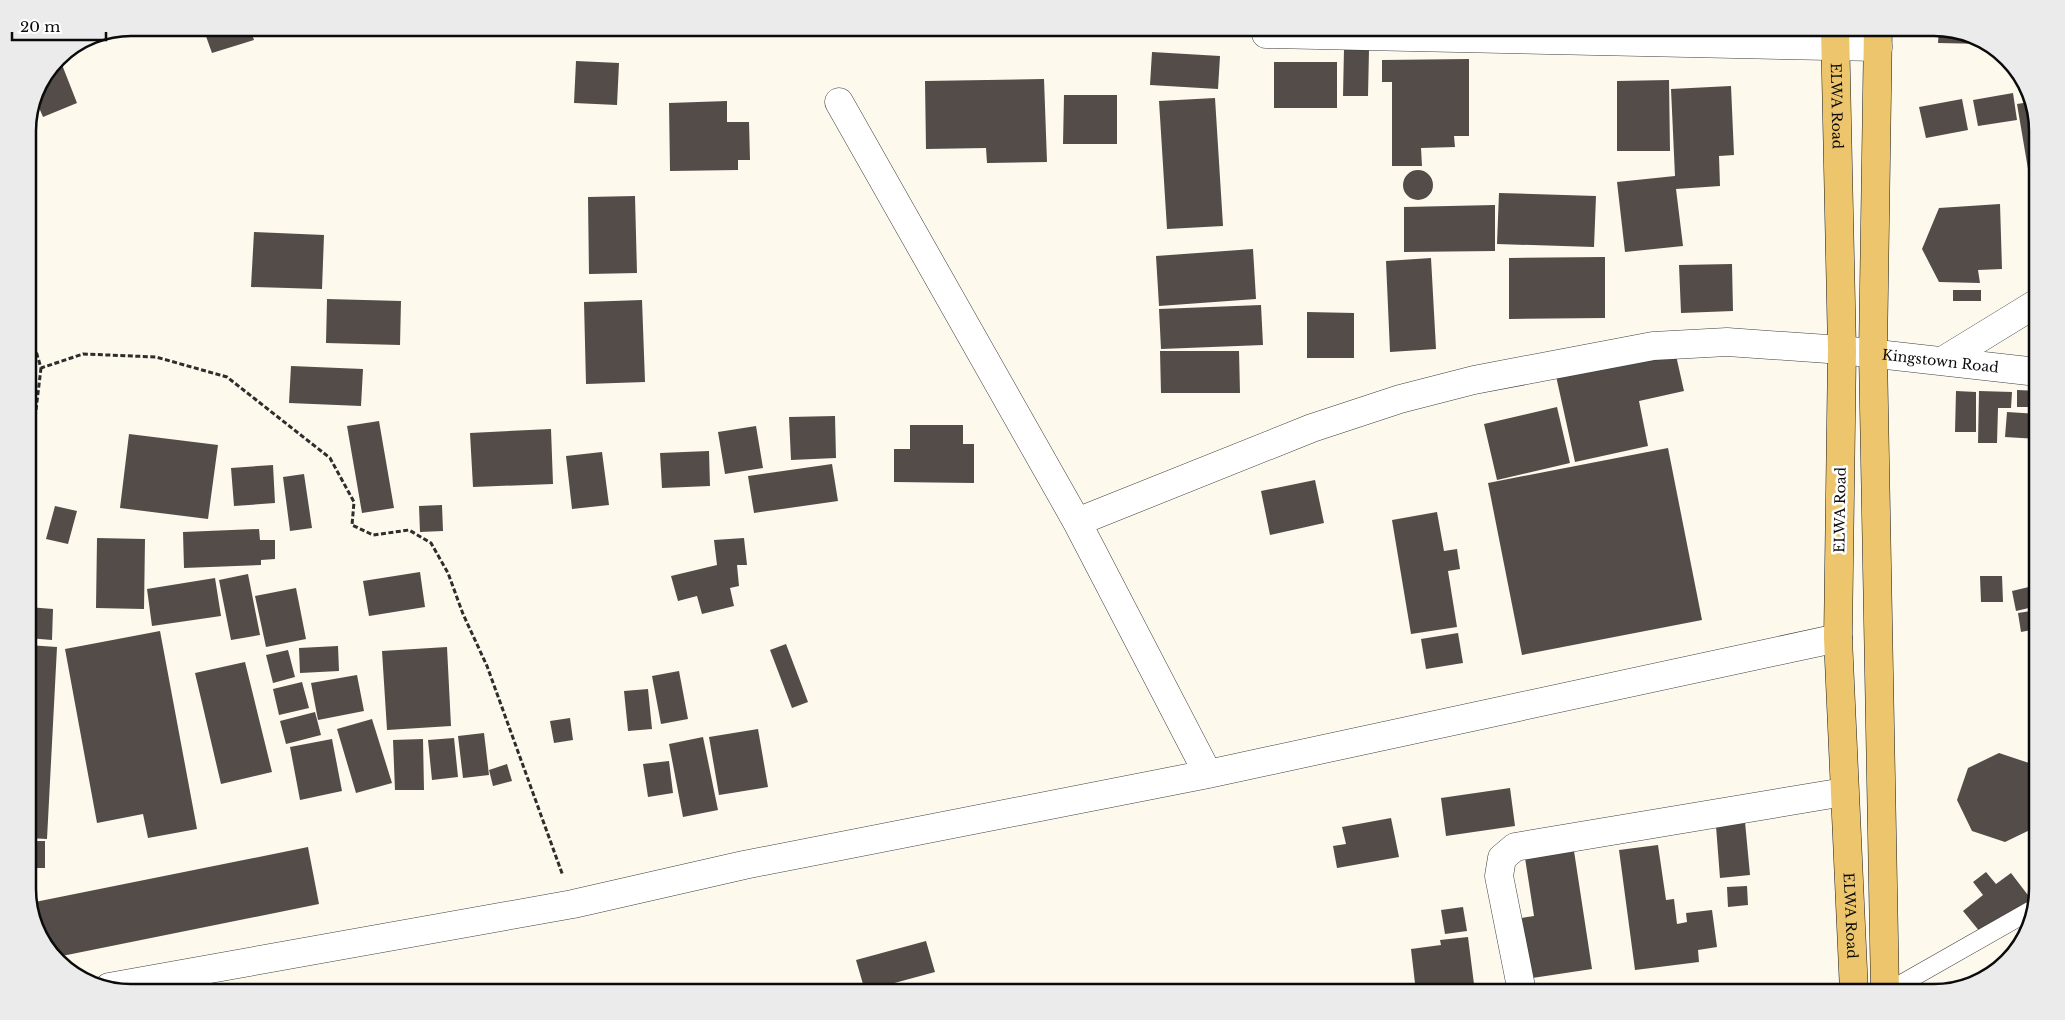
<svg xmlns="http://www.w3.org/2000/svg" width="2065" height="1020" viewBox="0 0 2065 1020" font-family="'Libre Baskerville',serif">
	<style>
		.building { fill: #534c49 }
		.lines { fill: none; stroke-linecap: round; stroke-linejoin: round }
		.service-casing { stroke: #3e3e3e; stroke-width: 19 }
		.minor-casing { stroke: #3e3e3e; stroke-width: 29 }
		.tertiary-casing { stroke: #3e3e3e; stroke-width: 29 }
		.primary-casing { stroke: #1c1c1c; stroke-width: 29 }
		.path { stroke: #2d2d2d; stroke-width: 3; stroke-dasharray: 5 2.5; stroke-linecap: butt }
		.service { stroke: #fff; stroke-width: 18 }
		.minor { stroke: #fff; stroke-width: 28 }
		.tertiary { stroke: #fff; stroke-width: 28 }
		.primary { stroke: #edc56c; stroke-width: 28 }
		.labels { text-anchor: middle; stroke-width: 5; stroke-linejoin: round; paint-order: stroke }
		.street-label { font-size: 14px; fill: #0b0b0b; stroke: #fff }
		.rim { fill: none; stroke: #0b0b0b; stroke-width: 2.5 }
	</style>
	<rect width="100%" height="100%" fill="#fdf9ec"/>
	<path class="building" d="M203,28H250L254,40L212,53Z
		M1939,29L1980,38L1986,44L1938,43Z
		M1344,49L1369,50L1368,96H1343Z
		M1152,52L1220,56L1218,89L1150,85Z
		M59,57L77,103L43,117L35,98L38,85Z
		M1469,59V136H1454L1455,147L1421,148L1422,166H1392V82H1382V60Z
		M576,61L619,63L617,105L574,103Z
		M1274,62H1337V108H1274Z
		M1044,79L1047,162L987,163L986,148L926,149L925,81Z
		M1669,80L1670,151H1617V81Z
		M1731,86L1734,155L1719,156L1720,186L1676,189L1683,246L1625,252L1617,182L1675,176L1671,89Z
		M2013,93L2017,120L1978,126L1973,100Z
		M1064,95H1117V144H1063Z
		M1215,98L1223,226L1167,229L1159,101Z
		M1962,99L1968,130L1926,138L1919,107Z
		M727,101V122H749L750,160H738V170L670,171L669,103Z
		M2030,102L2037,125V167L2028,169L2017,104Z
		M1403 185a15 15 0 1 1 30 0a15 15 0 1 1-30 0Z
		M1499,193L1596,196L1594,247L1497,244Z
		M635,196L637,273L589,274L588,197Z
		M2000,204L2002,269L1978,270L1980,283L1939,282L1922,249L1939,208Z
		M1495,205V251L1404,252V207Z
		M254,232L324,235L322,289L251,287Z
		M1253,249L1256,299L1159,306L1156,256Z
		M1605,257V318L1509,319V258Z
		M1431,258L1436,349L1390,352L1386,261Z
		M1732,264L1733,311L1681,313L1679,265Z
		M1953,290H1981V301H1953Z
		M327,299L401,301L400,345L326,343Z
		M642,300L645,382L586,384L584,302Z
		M1261,305L1263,345L1161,349L1159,309Z
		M1307,312L1354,313V358H1307Z
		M1160,351H1239L1240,393H1161Z
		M1675,351L1684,391L1639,401L1648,446L1575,462L1556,376Z
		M291,366L363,369L361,406L289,403Z
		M2017,390L2037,391V407H2017Z
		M1956,391L1976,392V432H1955Z
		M1979,391L2012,392L2011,408H1998L1997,443H1978Z
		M1557,407L1570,463L1497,480L1484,424Z
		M2007,412L2037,414V439L2005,437Z
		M835,416L836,458L791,460L789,417Z
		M379,421L394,508L362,513L347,426Z
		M910,425H963V444H974V483L894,482V449H910Z
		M756,426L763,468L725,474L718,432Z
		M551,429L553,484L473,487L470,433Z
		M129,434L218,445L208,519L120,508Z
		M1668,448L1702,620L1522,655L1488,483Z
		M709,451L710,486L662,488L660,453Z
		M602,452L609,505L572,509L566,456Z
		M832,464L838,501L754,513L748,476Z
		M273,465L275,503L234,506L231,468Z
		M304,474L312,528L290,531L283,477Z
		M1315,480L1324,523L1270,535L1261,491Z
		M442,505L443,531L420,532L419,506Z
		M55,506L77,511L68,544L46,539Z
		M1437,512L1444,551L1457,549L1460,569L1448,571L1457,627L1411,634L1392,520Z
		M259,529L260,540H275V559L261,560V565L184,568L183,532Z
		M97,538L145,539L144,609L96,608Z
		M744,538L747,565H737L739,586L730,588L734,606L702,614L697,596L678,601L671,576L717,565L714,540Z
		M420,572L425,607L369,616L363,581Z
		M248,574L260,635L231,640L219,580Z
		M1980,576H2002L2003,602H1981Z
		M215,578L221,616L152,626L147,589Z
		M2037,585V606L2016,611L2012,591Z
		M296,588L306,639L266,647L255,596Z
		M28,607L53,609L52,640L28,638Z
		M2037,610V629L2021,632L2018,613Z
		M160,631L197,829L148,838L143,814L97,823L65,649Z
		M1458,633L1463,663L1426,669L1421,639Z
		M786,644L808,702L792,708L770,650Z
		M28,645L57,647L47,839L28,838Z
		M338,646L339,671L300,673L299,648Z
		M447,647L451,726L387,730L382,651Z
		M288,650L295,677L273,683L266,655Z
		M245,662L272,772L221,784L195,673Z
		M679,671L688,719L661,724L652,676Z
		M357,675L364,711L318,720L311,683Z
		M302,682L309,708L279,715L273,689Z
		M648,689L652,729L628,731L624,691Z
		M315,712L321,735L286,744L280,721Z
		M570,718L573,740L554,743L550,721Z
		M372,719L392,783L356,793L337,729Z
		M758,729L768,787L719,795L709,737Z
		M484,733L489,775L463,778L458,736Z
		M703,737L718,810L683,817L669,744Z
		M454,738L458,777L432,780L428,740Z
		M332,739L342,791L300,800L290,747Z
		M423,739L424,790H395L393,740Z
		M1999,753L2032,764L2037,775L2036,827L2005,842L1972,831L1957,800L1968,768Z
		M669,761L673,793L648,797L643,764Z
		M507,764L512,781L493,786L489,770Z
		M1510,788L1515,826L1446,836L1441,798Z
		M1744,811L1750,875L1720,878L1715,813Z
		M1391,818L1399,857L1337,868L1333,846L1346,844L1342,827Z
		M28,841H45V868H28Z
		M1658,845L1666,900L1674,899L1677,924L1687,922L1686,913L1712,910L1717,947L1698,950L1699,962L1635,970L1619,850Z
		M308,847L319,904L57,957L45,947L30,903Z
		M1574,851L1592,969L1512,981L1503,921L1534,916L1525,858Z
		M1986,872L1996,884L2011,873L2034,903L1989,943L1963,911L1983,895L1973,882Z
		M1747,886L1748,905L1728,907L1727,887Z
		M1463,907L1467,931L1445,934L1441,910Z
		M1468,937L1475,992H1416L1411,949L1441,945L1440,940Z
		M926,941L935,972L865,991L856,960Z
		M1627,989L1663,990V992H1627Z"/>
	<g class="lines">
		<defs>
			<path id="service" d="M1887,992L2033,909"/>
			<path id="minor" d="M1266,34L1878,47
				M839,102L1077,522L1208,774
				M1944,360L2037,303
				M1077,522L1312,428L1400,399L1474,380L1653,346L1727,342L1842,350
				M109,987L573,904L744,865L1208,774L1838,638
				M1522,992L1499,876L1502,858L1515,847L1844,792"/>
			<g id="tertiary">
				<path id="s1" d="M1842,350L2037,372"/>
			</g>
			<g id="primary">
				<path id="s2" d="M1835,28L1842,350L1838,638L1854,992"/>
				<path d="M1878,28L1873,353L1885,992"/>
			</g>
		</defs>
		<use href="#service" class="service-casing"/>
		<use href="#minor" class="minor-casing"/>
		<use href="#tertiary" class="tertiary-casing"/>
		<use href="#primary" class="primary-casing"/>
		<path class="path" d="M28,324L41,368L83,354L156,357L227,377L330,458L354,502L352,525L373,535L409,530L431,543L448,573L463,614L487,666L563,876
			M28,477L41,368"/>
		<use href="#service" class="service"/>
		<use href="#minor" class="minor"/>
		<use href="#tertiary" class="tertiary"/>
		<use href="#primary" class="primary"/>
	</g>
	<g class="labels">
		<g class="street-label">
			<text dy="5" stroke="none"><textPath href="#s2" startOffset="78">ELWA Road</textPath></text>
			<text dy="5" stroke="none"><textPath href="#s1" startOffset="99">Kingstown Road</textPath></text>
			<text transform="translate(1840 510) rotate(-89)" y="5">ELWA Road</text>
			<text dy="5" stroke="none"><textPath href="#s2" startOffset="888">ELWA Road</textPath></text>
		</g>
	</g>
	<path d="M0 0H2065V1020H0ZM131 36H1934A95 95 0 0 1 2029 131V889A95 95 0 0 1 1934 984H131A95 95 0 0 1 36 889V131A95 95 0 0 1 131 36Z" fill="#ebebeb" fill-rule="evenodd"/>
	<path class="rim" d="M131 36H1934A95 95 0 0 1 2029 131V889A95 95 0 0 1 1934 984H131A95 95 0 0 1 36 889V131A95 95 0 0 1 131 36Z"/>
	<path d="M12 32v8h94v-8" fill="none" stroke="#0b0b0b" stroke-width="2.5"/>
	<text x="20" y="32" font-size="15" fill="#0b0b0b" stroke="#ffffff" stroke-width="4" paint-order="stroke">20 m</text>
</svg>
